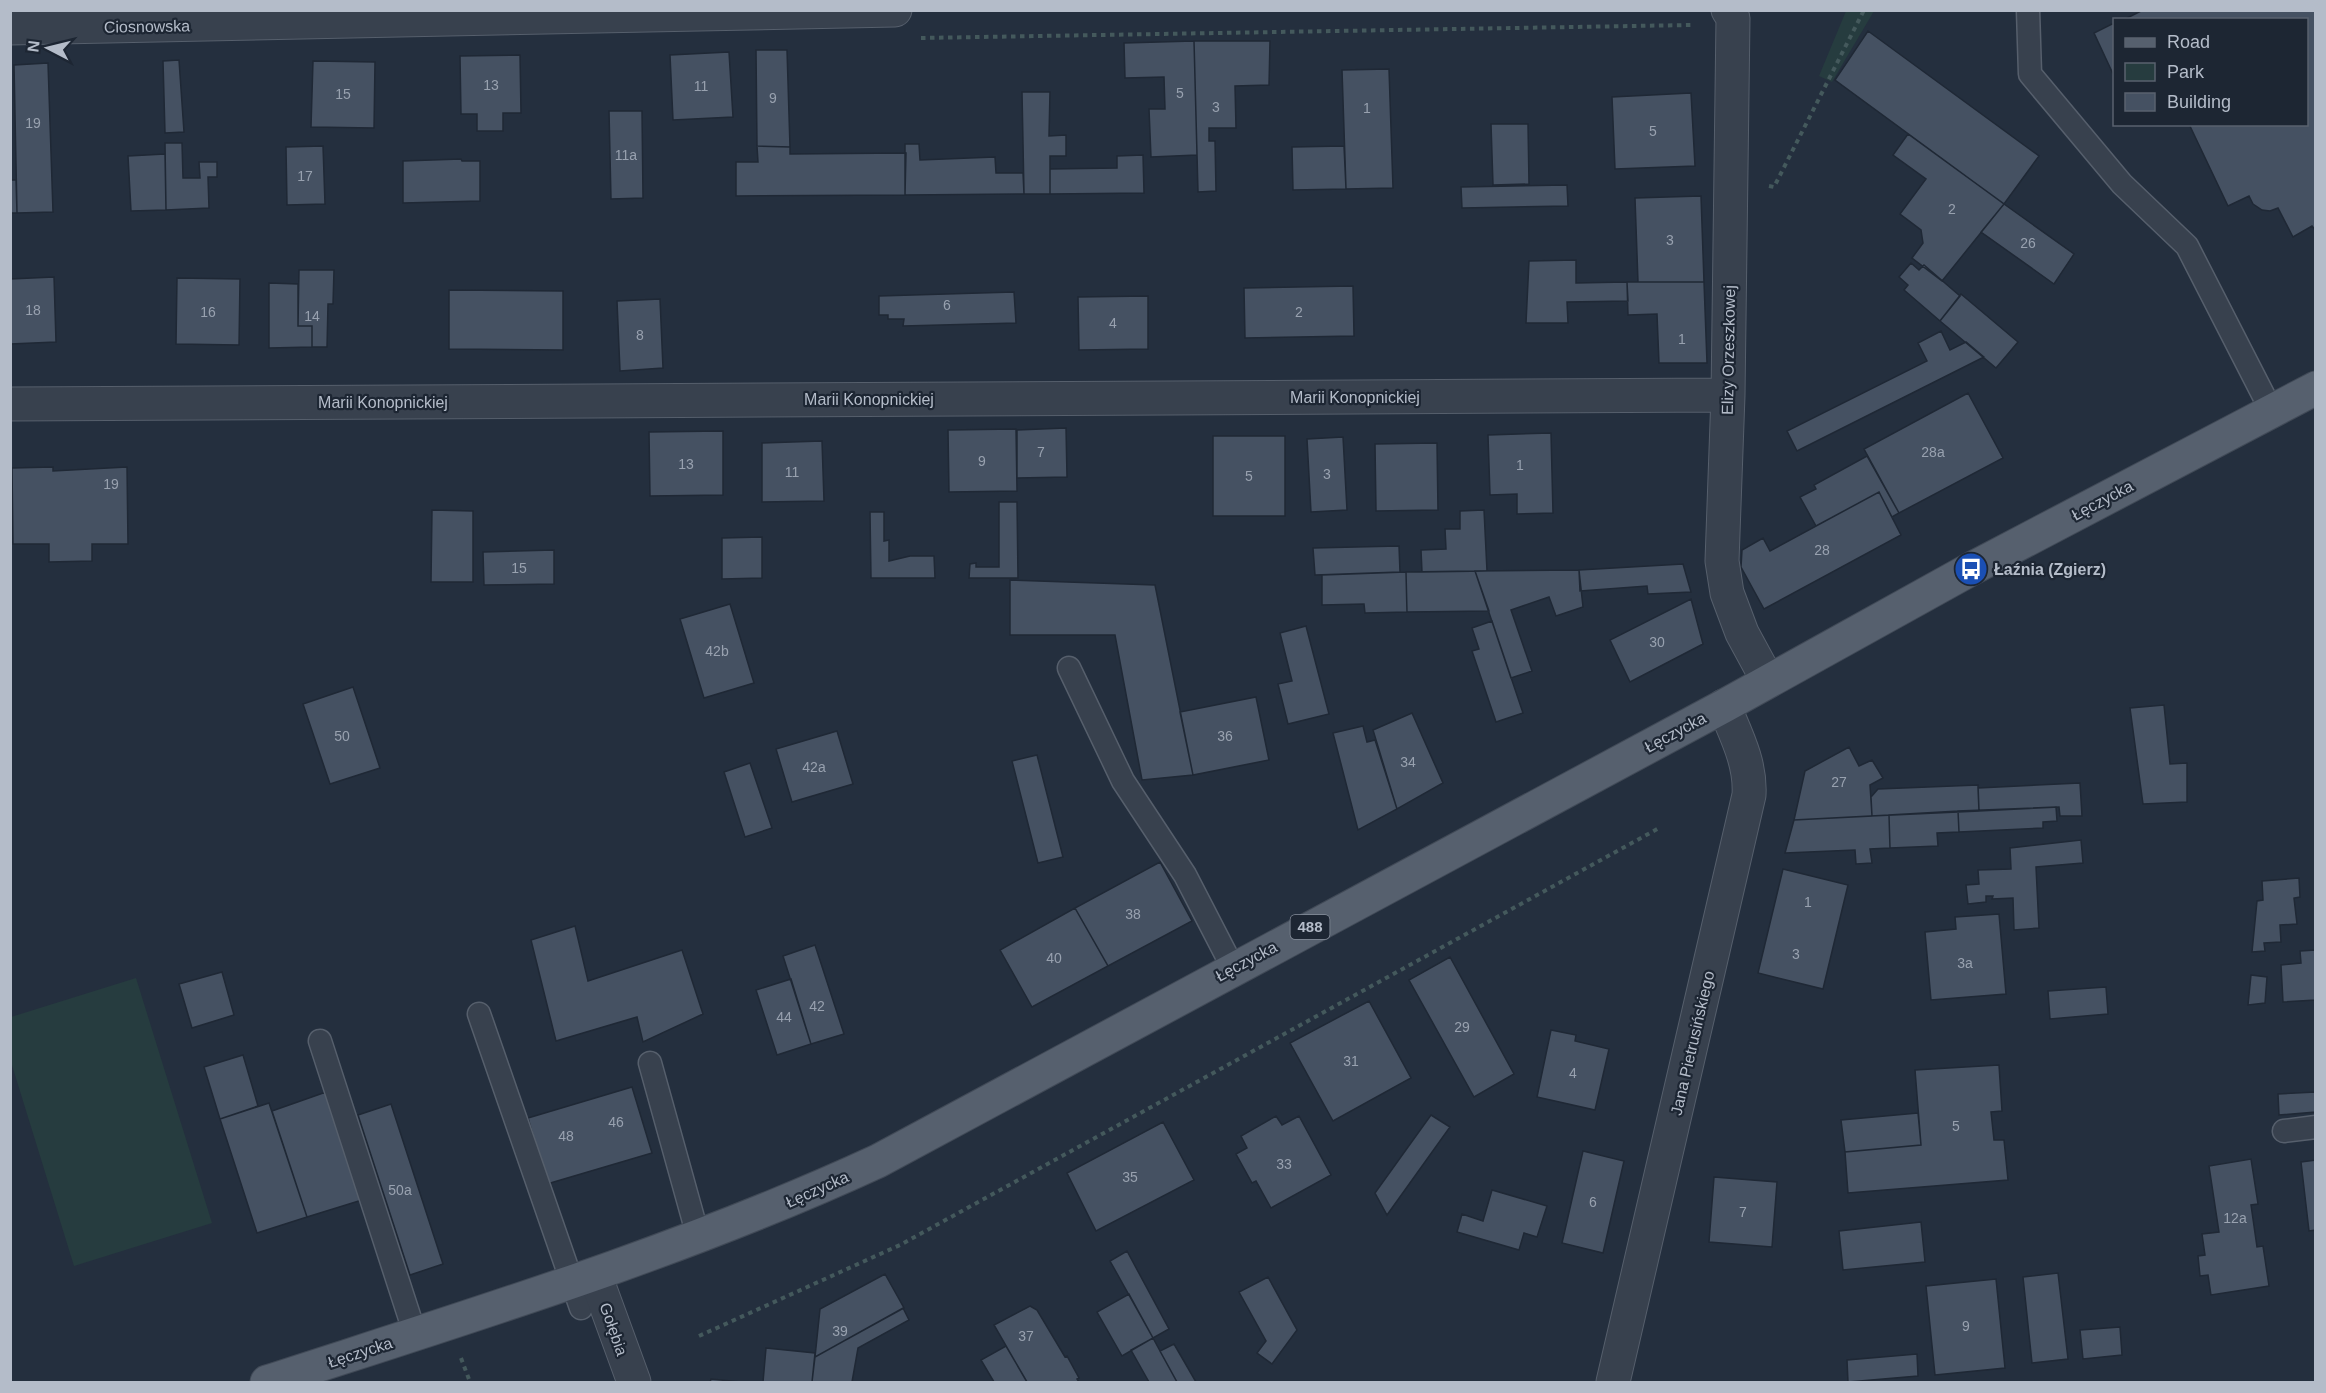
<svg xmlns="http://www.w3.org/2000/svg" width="2326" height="1393" viewBox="0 0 2326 1393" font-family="Helvetica,sans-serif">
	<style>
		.green { fill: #263c3f }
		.building { fill: #455162; stroke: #1f2835; stroke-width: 1.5 }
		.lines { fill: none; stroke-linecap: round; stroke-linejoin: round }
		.lane-casing { stroke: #565f6c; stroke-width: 25 }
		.street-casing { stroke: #565f6c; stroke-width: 35 }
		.primary-casing { stroke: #414a57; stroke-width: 35 }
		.path { stroke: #44595c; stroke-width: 4; stroke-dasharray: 4.5 4.5; stroke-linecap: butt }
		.lane { stroke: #38414e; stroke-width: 22 }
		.street { stroke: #38414e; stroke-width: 33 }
		.primary { stroke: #56606e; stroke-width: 33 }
		.labels { text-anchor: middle; stroke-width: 4.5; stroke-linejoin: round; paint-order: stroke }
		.number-label { font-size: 14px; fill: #98a1af }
		.shield { fill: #1d2633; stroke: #878f9c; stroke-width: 1.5 }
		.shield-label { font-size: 15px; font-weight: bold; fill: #b4bcc9 }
		.street-label { font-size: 16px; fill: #b4bcc9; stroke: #1d2633 }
		.poi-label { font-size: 16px; font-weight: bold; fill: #b4bcc9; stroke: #1d2633; text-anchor: start }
	</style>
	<rect width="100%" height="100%" fill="#242f3e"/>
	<path class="green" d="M1846,11H1874L1832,82L1819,76Z
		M136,978L212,1223L74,1266L11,1062V1017Z"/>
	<path class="building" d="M2143,10H2316V231L2312,226L2293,237L2278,208L2270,211L2262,210L2253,204L2249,196L2228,206L2189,124H2306V20H2123Z
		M2114,23V76L2094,33Z
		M1868,31L2039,156L2004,204L1835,80Z
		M1194,41H1270L1269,85L1235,86L1236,128H1209V141H1215L1216,191L1198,192Z
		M1194,41L1197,155L1151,157L1149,109H1165L1164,77L1125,78L1124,43Z
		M756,50H787L790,147L757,146Z
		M729,52L733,117L673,120L670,55Z
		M520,55L521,113H503V131H477V114H461L460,56Z
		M179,60L184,132L165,133L163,61Z
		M313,61L375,62L374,128L311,127Z
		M48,63L53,212L17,213L14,65Z
		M1389,69L1393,188L1346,189L1342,70Z
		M1022,92H1050L1049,136L1066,135V156H1050V194H1024Z
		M1691,93L1695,166L1615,169L1612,97Z
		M609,111H642L643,198L611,199Z
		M1491,124H1528L1529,184L1493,185Z
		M1908,134L2004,204L1942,281L1912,258L1923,243L1921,230L1900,214L1926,179L1893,155Z
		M165,143H182L183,178H200L199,162H217V177H208L209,208L166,210Z
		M905,144H919L920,160L995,157L996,173H1023L1024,194L905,195Z
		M323,146L325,204L287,205L286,147Z
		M757,146L790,147V154L906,153L905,195L736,196V162H758Z
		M1344,146L1346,189L1293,190L1292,147Z
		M165,154L166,210L131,211L128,156Z
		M1143,155L1144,193L1050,194V169L1117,168V156Z
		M461,159L462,161H480V201L403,203V161Z
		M10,180H16L17,213H10Z
		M1567,185L1568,206L1462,208L1461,187Z
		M1701,196L1704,282H1638L1635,198Z
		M2004,204L2074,254L2054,284L1981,232Z
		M1576,260V283L1627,282L1628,301L1567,302L1568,323H1526L1529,261Z
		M1911,263L1919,270L1924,265L1960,296L1940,321L1904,290L1908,285L1899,277Z
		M299,270H334L333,304H328L327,347H312V326H298Z
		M54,277L56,342L10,344V279Z
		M177,278L240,279L239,345L176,344Z
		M1627,282H1704L1707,363H1659L1657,314L1628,315Z
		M269,283L298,284V326H312V347L269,348Z
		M1353,286L1354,336L1245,338L1244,288Z
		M449,290L563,291V350L449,349Z
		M1014,292L1016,323L903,326L904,319H888V315H879V296Z
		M1961,294L2018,342L1996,368L1940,321Z
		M1148,296V349L1079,350L1078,297Z
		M660,299L663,368L620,371L617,301Z
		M1941,331L1950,350L1966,342L1984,357L1797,451L1787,431L1927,361L1918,343Z
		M1968,393L2003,458L1899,513L1864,449Z
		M1066,428L1067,477L1017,478V430Z
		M1016,429L1017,491L949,492L948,430Z
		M723,431V495L650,496L649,432Z
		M1551,433L1553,513L1517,514V494L1490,495L1488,435Z
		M1213,436H1285V516H1213Z
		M1343,437L1347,510L1311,512L1307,439Z
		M822,441L824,501L762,502V443Z
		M1437,443L1438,510L1376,511L1375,444Z
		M1867,456L1899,513L1892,517L1879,492L1816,526L1800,497L1816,489L1814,485Z
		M53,467V471L127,467L128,544H92V561L49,562V544H13L12,468Z
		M1879,492L1901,535L1764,609L1741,567L1742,550L1763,538L1770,551Z
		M999,502H1017L1018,578H969L970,564L976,563V567H999Z
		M432,510L473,511V582H431Z
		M1484,510L1487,571L1422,572L1421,550L1446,549L1445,529H1460V511Z
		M870,512H884V541L889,540V561L910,556H934L935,578H871Z
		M762,537V578L722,579V538Z
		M1399,546L1400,572L1315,575L1313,548Z
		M554,550V584L484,585L483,552Z
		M1683,564L1691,592L1648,594L1647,586L1580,591L1579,570Z
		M1579,570L1583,607L1556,616L1549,597L1511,610L1532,671L1511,678L1475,571Z
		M1475,571L1489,611L1407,612L1406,572Z
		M1406,572L1407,612L1365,613L1364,604L1322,605V575Z
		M1010,580L1155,585L1193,775L1142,780L1115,635H1010Z
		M1691,599L1703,644L1630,682L1610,640Z
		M730,604L754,683L704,698L680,619Z
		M1492,621L1523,713L1496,722L1472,651L1479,649L1472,628Z
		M1306,626L1329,714L1288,724L1278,684L1292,681L1280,633Z
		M353,687L380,768L330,784L303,704Z
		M1256,697L1269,760L1193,775L1180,712Z
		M2164,705L2170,764L2187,763V802L2143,804L2130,708Z
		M1412,713L1443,783L1397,809L1373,730Z
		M1363,726L1367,742L1375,740L1397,809L1358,830L1333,733Z
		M837,731L853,784L792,802L776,749Z
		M1849,747L1859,766L1872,760L1883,778L1870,785L1872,816L1794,820L1805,771Z
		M1037,755L1063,857L1038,863L1012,761Z
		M750,763L772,828L745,837L724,772Z
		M2080,783L2082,816H2060L2059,807L1979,811L1978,788Z
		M1978,785L1979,811L1872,816L1871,797L1878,789Z
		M2056,807L2057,821L2043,822V828L1959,832L1958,811Z
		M1958,811L1959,832L1937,833L1938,846L1890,848L1889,815Z
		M1889,815L1890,848L1870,849L1872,863L1856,864L1855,850L1785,853L1794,820Z
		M2081,840L2083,863L2036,867L2039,928L2014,930L2013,898L1992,899L1993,896H1986V902L1968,904L1966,885L1979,884L1978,870L2011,869L2010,848Z
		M1160,862L1192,921L1108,966L1075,908Z
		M1783,869L1848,885L1823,989L1758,973Z
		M2299,878L2300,897L2294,898L2297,924L2280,925L2281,942L2264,943L2265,951L2252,952L2257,901L2263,900L2262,881Z
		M1075,908L1108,966L1032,1007L1000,950Z
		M1999,914L2006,994L1931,1000L1925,932L1956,929L1955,917Z
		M575,926L588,981L682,950L703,1014L643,1042L637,1017L556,1041L531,940Z
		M815,945L844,1034L811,1044L783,956Z
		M2316,950V1000L2283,1002L2281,965L2301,963L2300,951Z
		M1450,957L1514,1074L1474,1097L1409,980Z
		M222,972L234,1015L192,1028L179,984Z
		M2251,975L2267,977L2265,1003L2248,1005Z
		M791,979L811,1044L777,1055L756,990Z
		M2106,987L2108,1014L2050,1019L2048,991Z
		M1369,1001L1411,1078L1333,1121L1290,1043Z
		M1551,1030L1576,1035L1575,1041L1609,1049L1595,1110L1537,1097Z
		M243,1055L258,1106L220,1119L204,1067Z
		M1999,1065L2002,1111L1991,1112L1994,1140H2004L2008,1180L1848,1193L1845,1152L1921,1145L1915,1070Z
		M632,1087L652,1153L547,1184L528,1118Z
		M326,1092L362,1200L307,1217L272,1111Z
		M2316,1092V1112L2279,1115L2278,1094Z
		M269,1103L307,1217L257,1233L220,1119Z
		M391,1104L443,1264L410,1275L358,1115Z
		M1918,1113L1921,1145L1845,1152L1841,1120Z
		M1431,1115L1450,1127L1387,1215L1375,1193Z
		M1276,1116L1282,1125L1299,1116L1331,1175L1271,1208L1256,1181L1252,1183L1236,1154L1247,1148L1241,1136Z
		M1163,1122L1194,1180L1096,1231L1067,1173Z
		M1583,1151L1624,1161L1603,1253L1562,1243Z
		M2251,1159L2258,1204L2251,1205L2257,1247L2263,1246L2269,1286L2211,1295L2208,1275L2200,1276L2198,1256L2205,1255L2202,1234L2219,1232L2209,1166Z
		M2316,1160V1230L2309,1231L2301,1162Z
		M1714,1177L1777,1182L1772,1247L1709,1242Z
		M1492,1190L1547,1206L1537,1237L1524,1233L1519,1250L1457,1232L1462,1214L1483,1221Z
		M1921,1222L1925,1262L1843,1270L1839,1231Z
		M1127,1251L1169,1329L1153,1338L1110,1261Z
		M2058,1273L2068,1359L2032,1363L2023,1277Z
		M885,1274L904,1308L815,1357L820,1309Z
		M1268,1277L1297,1330L1272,1364L1257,1353L1266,1341L1239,1292Z
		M1996,1279L2005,1368L1935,1375L1926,1286Z
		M1129,1294L1153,1338L1122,1356L1097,1312Z
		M1030,1306L1037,1310L1065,1357L1067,1356L1079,1378L1077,1379L1079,1382H1027L994,1325Z
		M903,1308L909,1320L858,1348L852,1382H812L815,1357Z
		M2120,1327L2122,1355L2083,1359L2080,1330Z
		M1153,1338L1160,1351L1177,1382H1149L1131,1350Z
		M1174,1344L1196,1382H1177L1160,1351Z
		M1006,1346L1027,1382H994L981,1360Z
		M766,1348L815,1353L812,1382H763Z
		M1917,1354L1918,1376L1848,1382L1847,1360Z
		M711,1379L740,1382H710Z"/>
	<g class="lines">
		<defs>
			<path id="lane" d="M2028,10L2030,74L2122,184L2187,246L2271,410
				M1069,668L1123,781L1185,875L1233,968
				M479,1014L581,1308
				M320,1041L415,1334
				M650,1063L698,1236
				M2284,1131L2316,1127"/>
			<path id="street" d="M1728,10L1733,18L1728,395L1722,561L1727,593L1742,633L1768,681
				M10,28L895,10
				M10,404L1728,395
				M595,1275L634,1382
				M1613,1382L1749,795C1751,763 1736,735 1724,706"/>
			<path id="primary" d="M267,1382C473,1315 681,1252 878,1161L1724,706L1971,569L2316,388"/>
		</defs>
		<use href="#lane" class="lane-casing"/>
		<use href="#street" class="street-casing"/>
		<use href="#primary" class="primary-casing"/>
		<path class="path" d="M921,38L1691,25
			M1769,186L1774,187L1864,10
			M699,1336L900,1245L1661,827
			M461,1358L470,1382"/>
		<use href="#lane" class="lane"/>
		<use href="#street" class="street"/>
		<use href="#primary" class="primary"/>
	</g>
	<defs>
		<symbol id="bus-disc" viewBox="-11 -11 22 22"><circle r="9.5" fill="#1a4fb4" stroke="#1d2633"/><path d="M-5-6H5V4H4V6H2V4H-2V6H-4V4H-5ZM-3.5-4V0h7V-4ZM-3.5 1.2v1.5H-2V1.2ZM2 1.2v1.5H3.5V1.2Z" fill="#fff"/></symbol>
	</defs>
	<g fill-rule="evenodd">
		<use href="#bus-disc" x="1952" y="550" width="38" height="38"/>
	</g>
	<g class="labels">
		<g class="number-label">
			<text x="491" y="90">13</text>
			<text x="701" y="91">11</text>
			<text x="1180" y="98">5</text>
			<text x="343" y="99">15</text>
			<text x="773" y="103">9</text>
			<text x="1216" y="112">3</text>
			<text x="1367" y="113">1</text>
			<text x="33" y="128">19</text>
			<text x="1653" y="136">5</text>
			<text x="626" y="160">11a</text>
			<text x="305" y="181">17</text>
			<text x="1952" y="214">2</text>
			<text x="1670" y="245">3</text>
			<text x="2028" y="248">26</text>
			<text x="947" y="310">6</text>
			<text x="33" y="315">18</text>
			<text x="208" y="317">16</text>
			<text x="1299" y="317">2</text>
			<text x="312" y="321">14</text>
			<text x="1113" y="328">4</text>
			<text x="640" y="340">8</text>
			<text x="1682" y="344">1</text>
			<text x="1041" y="457">7</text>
			<text x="1933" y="457">28a</text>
			<text x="982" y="466">9</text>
			<text x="686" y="469">13</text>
			<text x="1520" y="470">1</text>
			<text x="792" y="477">11</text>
			<text x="1327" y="479">3</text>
			<text x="1249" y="481">5</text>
			<text x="111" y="489">19</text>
			<text x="1822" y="555">28</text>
			<text x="519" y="573">15</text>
			<text x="1657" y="647">30</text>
			<text x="717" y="656">42b</text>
			<text x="342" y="741">50</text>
			<text x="1225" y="741">36</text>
			<text x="1408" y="767">34</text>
			<text x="814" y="772">42a</text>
			<text x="1839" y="787">27</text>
			<text x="1808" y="907">1</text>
			<text x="1133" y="919">38</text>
			<text x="1796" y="959">3</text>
			<text x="1054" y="963">40</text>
			<text x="1965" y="968">3a</text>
			<text x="817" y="1011">42</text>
			<text x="784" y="1022">44</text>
			<text x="1462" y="1032">29</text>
			<text x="1351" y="1066">31</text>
			<text x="1573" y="1078">4</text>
			<text x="616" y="1127">46</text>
			<text x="1956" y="1131">5</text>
			<text x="566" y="1141">48</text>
			<text x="1284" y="1169">33</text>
			<text x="1130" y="1182">35</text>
			<text x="400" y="1195">50a</text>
			<text x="1593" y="1207">6</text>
			<text x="1743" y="1217">7</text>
			<text x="2235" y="1223">12a</text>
			<text x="1966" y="1331">9</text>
			<text x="840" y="1336">39</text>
			<text x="1026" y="1341">37</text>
		</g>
		<rect class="shield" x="1290.5" y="915" width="39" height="24" rx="4.5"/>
		<g class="shield-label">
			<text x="1310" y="932">488</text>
		</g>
		<g class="street-label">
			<text transform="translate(147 26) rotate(-1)" y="6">Ciosnowska</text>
			<text transform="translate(1728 350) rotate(-89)" y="6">Elizy Orzeszkowej</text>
			<text x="1355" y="403">Marii Konopnickiej</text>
			<text x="869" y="405">Marii Konopnickiej</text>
			<text x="383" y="408">Marii Konopnickiej</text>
			<text transform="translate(2102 500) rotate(-28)" y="6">Łęczycka</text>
			<text transform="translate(1675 732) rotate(-28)" y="6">Łęczycka</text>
			<text transform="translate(1246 961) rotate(-28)" y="6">Łęczycka</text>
			<text transform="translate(1692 1043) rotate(-77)" y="6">Jana Pietrusińskiego</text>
			<text transform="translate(817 1189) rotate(-24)" y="6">Łęczycka</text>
			<text transform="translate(614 1329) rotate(71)" y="6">Gołębia</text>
			<text transform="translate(360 1352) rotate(-18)" y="6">Łęczycka</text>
		</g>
		<g class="poi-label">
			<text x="1994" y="575">Łaźnia (Zgierz)</text>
		</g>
	</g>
	<rect width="2326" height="1393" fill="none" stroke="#b4bcc9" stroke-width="24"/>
	<rect x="2113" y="18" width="195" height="108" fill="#1d2633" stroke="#59626f" stroke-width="1.5"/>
	<rect x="2125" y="38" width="30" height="9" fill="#56606e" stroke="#59626f" stroke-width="1.5"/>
	<text x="2167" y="48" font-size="18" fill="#b4bcc9">Road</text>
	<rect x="2125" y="63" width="30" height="18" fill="#263c3f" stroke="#59626f" stroke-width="1.5"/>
	<text x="2167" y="78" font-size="18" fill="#b4bcc9">Park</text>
	<rect x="2125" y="93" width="30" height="18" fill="#455162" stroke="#59626f" stroke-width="1.5"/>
	<text x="2167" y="108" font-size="18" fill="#b4bcc9">Building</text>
	<g transform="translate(48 48) rotate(277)" stroke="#1d2633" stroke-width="4.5" paint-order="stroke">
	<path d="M0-4.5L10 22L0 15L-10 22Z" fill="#b4bcc9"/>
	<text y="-9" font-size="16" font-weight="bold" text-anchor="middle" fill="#b4bcc9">N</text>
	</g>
</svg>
